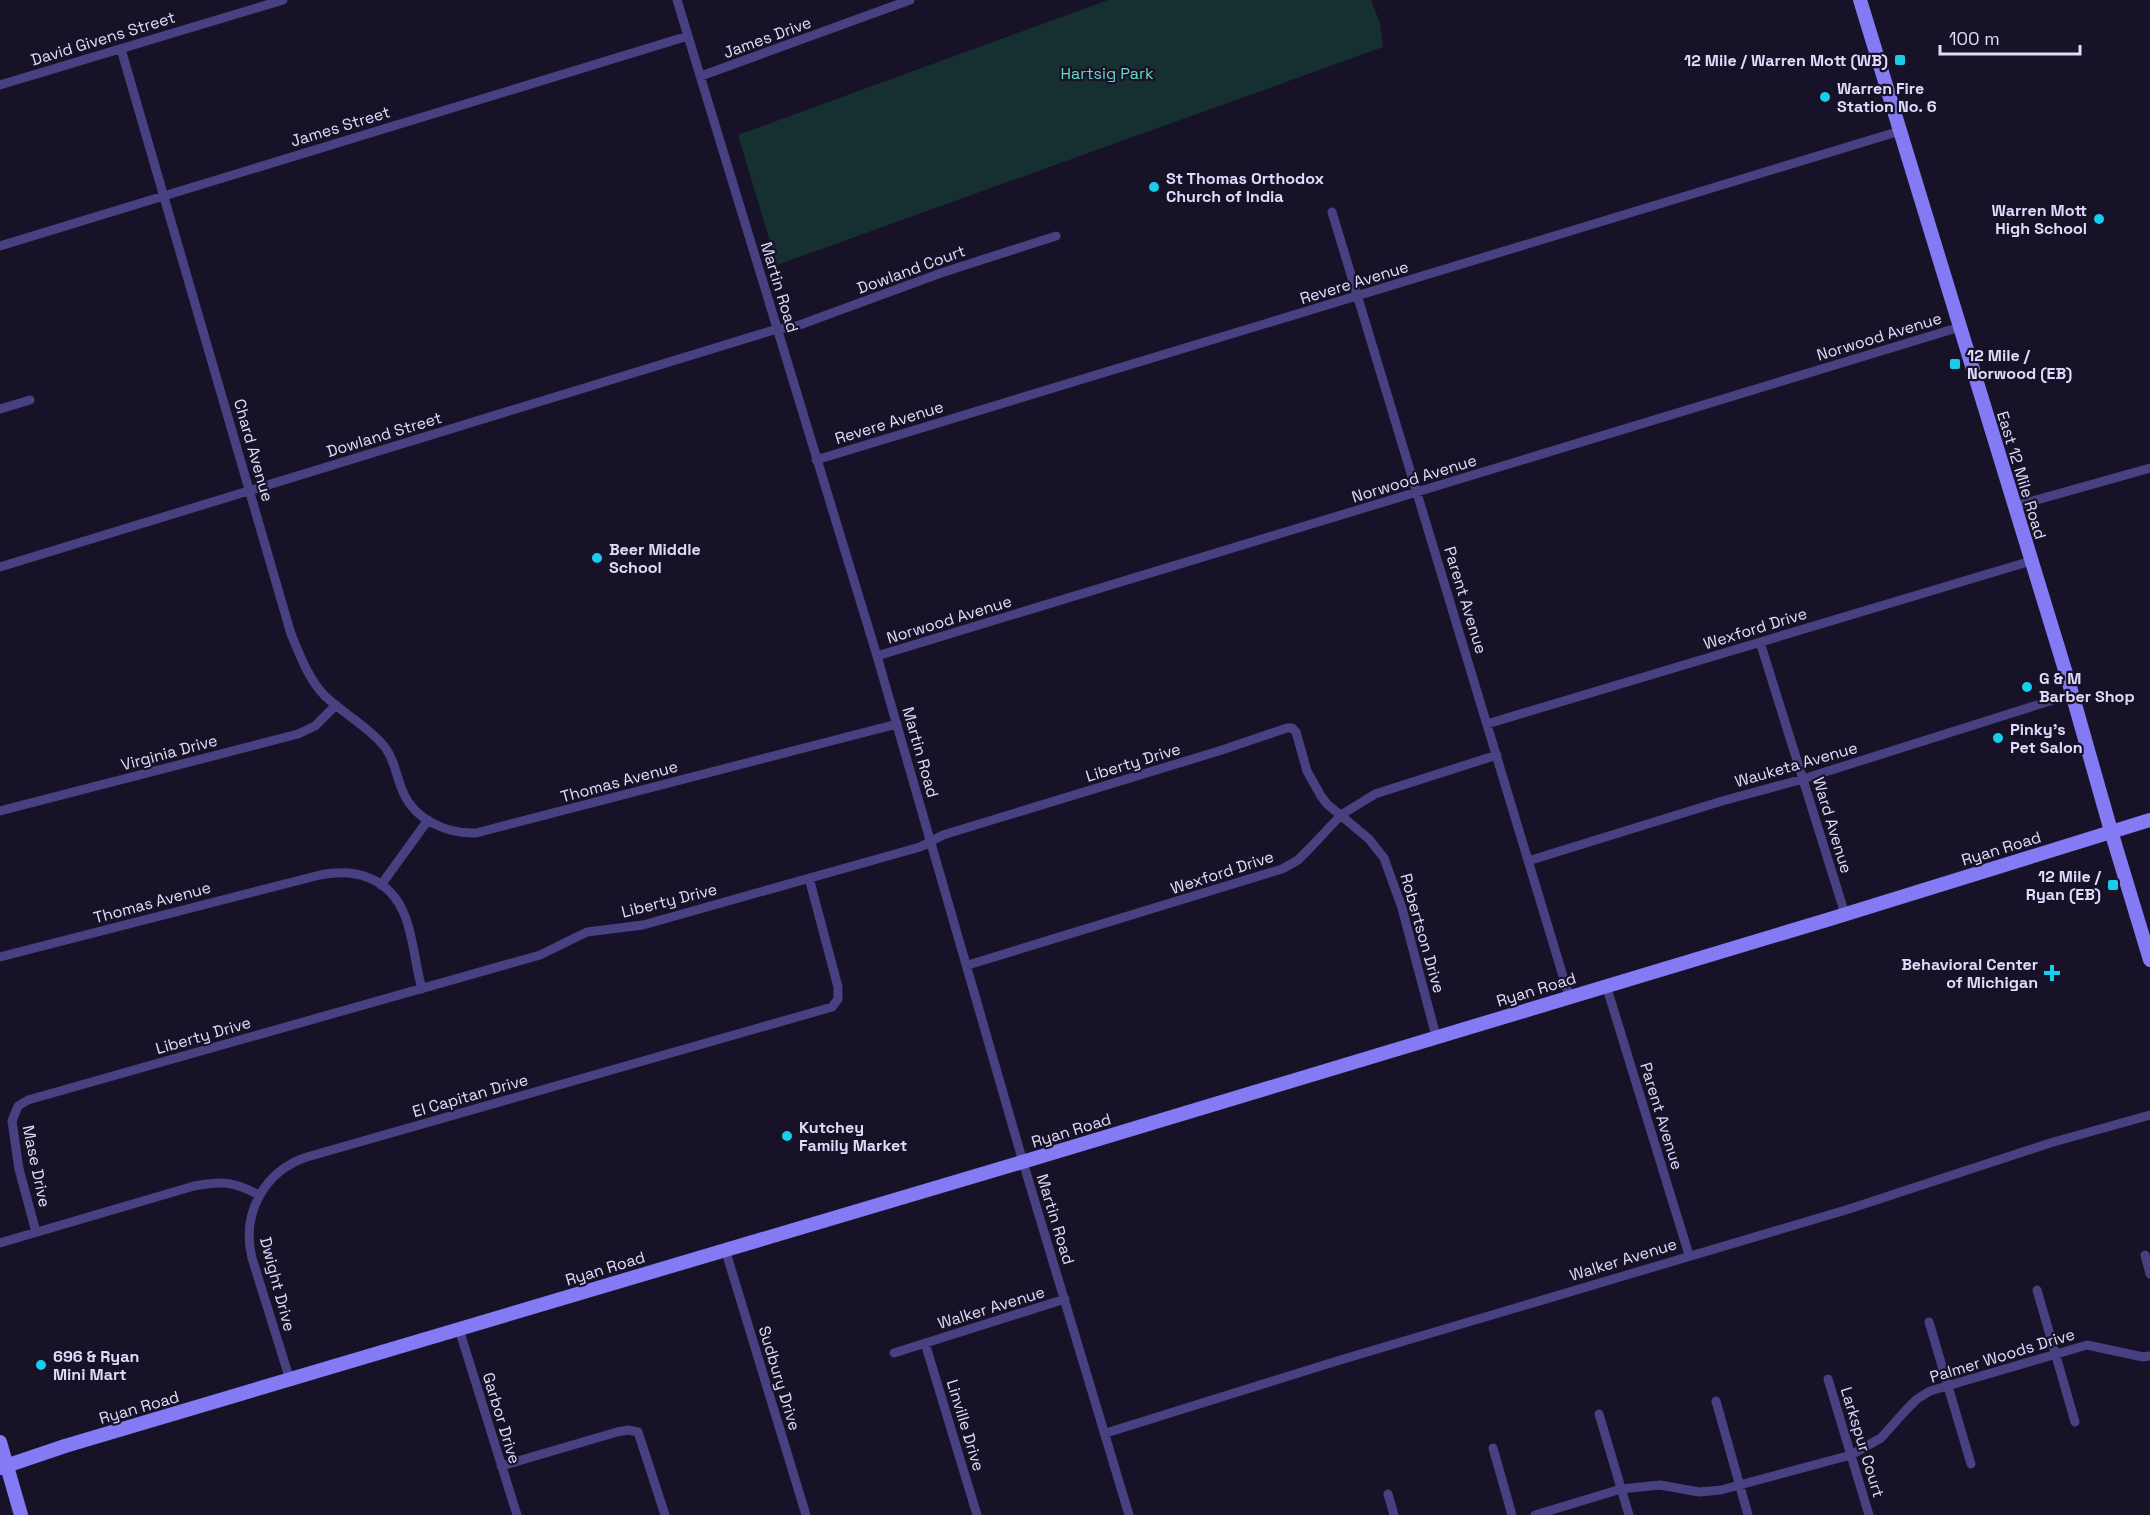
<svg xmlns="http://www.w3.org/2000/svg" width="2150" height="1515" viewBox="0 0 2150 1515" font-family="'Space Grotesk',sans-serif">
	<style>
		.green { fill: #163031 }
		.lines { fill: none; stroke-linecap: round; stroke-linejoin: round }
		.minor { stroke: #474182; stroke-width: 9 }
		.secondary { stroke: #837af4; stroke-width: 14 }
		.poi-dot { fill: #17cdec; stroke: #171227; stroke-width: 2 }
		.labels { text-anchor: middle; stroke-width: 4.5; stroke-linejoin: round; paint-order: stroke }
		.street-label { font-size: 16px; fill: #e0dbfc; stroke: #171227 }
		.poi-label { font-size: 16px; font-weight: bold; fill: #e0dbfc; stroke: #171227; text-anchor: start }
		.park-label { font-size: 16px; fill: #6cd7c1; stroke: #171227 }
	</style>
	<rect width="100%" height="100%" fill="#171227"/>
	<path class="green" d="M1108,0H1371L1380,23L1383,47L777,265L738,135Z"/>
	<g class="lines">
		<path class="minor" d="M677,0L877,656L1023,1162L1129,1515
			M121,49L291,634C300,655 308,678 324,695C342,713 367,725 384,746C395,760 396,776 403,792C415,820 447,834 476,833L897,724
			M701,76L910,0
			M0,85L283,0
			M1332,212L1569,996
			M0,246L688,36
			M0,409L30,400
			M816,460L1900,131
			M2015,506L2150,468
			M0,567L777,329L794,327L941,273L1056,236
			M1760,642L1845,914
			M877,656L1960,327
			M1487,724L2031,561
			M0,811L298,734L315,726L336,705
			M1528,861L1722,801L1803,779L2072,694
			M381,885L428,820
			M0,957L316,876C354,867 390,877 405,916C414,939 415,965 422,989
			M968,965L1282,869L1298,860L1311,847L1341,815L1375,794L1497,755
			M1606,985L1689,1255
			M36,1232L19,1169L12,1121L18,1106L28,1100L540,955L587,932L643,925L920,847L943,835L1222,750L1287,728H1292L1296,732L1307,771L1321,796L1327,804L1369,839L1384,858L1402,908L1436,1036
			M0,1243L194,1186C222,1181 233,1181 259,1195
			M725,1249L806,1515
			M2145,1255L2150,1274
			M2037,1290L2075,1422
			M1929,1322L1971,1464
			M459,1329L517,1515
			M925,1343L977,1515
			M894,1353L1065,1299
			M1828,1379L1869,1515
			M290,1380L252,1258C241,1214 264,1171 307,1157L832,1007L838,999V987L809,878
			M1716,1401L1748,1515
			M1599,1414L1629,1515
			M1106,1433L1337,1361L1849,1209L2050,1143L2150,1115
			M1493,1448L1512,1515
			M501,1466L617,1432L628,1430L638,1432L665,1515
			M1388,1494L1394,1515
			M1535,1515L1621,1489L1660,1485L1699,1492L1721,1490L1851,1455L1881,1438L1906,1410L1917,1399L1930,1391L2087,1345L2143,1357L2150,1356"/>
		<path class="secondary" d="M1860,0L2069,683L2111,831L2150,960
			M0,1442L21,1515
			M0,1468L65,1446L1039,1157L1830,919L2150,820"/>
	</g>
	<g class="poi-dot">
		<rect x="1894" y="54" width="12" height="12" rx="3"/>
		<circle cx="1825" cy="97" r="6"/>
		<circle cx="1154" cy="187" r="6"/>
		<circle cx="2099" cy="219" r="6"/>
		<rect x="1949" y="358" width="12" height="12" rx="3"/>
		<circle cx="597" cy="558" r="6"/>
		<circle cx="2027" cy="687" r="6"/>
		<circle cx="1998" cy="738" r="6"/>
		<rect x="2107" y="879" width="12" height="12" rx="3"/>
		<path d="M2049 964h6v6h6v6h-6v6h-6v-6h-6v-6h6z"/>
		<circle cx="787" cy="1136" r="6"/>
		<circle cx="41" cy="1365" r="6"/>
	</g>
	<g class="labels">
		<g class="street-label">
			<text transform="translate(767 37) rotate(-20)" y="6">James Drive</text>
			<text transform="translate(103 38) rotate(-17)" y="6">David Givens Street</text>
			<text transform="translate(340 126) rotate(-17)" y="6">James Street</text>
			<text transform="translate(911 269) rotate(-20)" y="6">Dowland Court</text>
			<text transform="translate(1354 282) rotate(-17)" y="6">Revere Avenue</text>
			<text transform="translate(780 287) rotate(73)" y="6">Martin Road</text>
			<text transform="translate(1879 336) rotate(-17)" y="6">Norwood Avenue</text>
			<text transform="translate(889 422) rotate(-17)" y="6">Revere Avenue</text>
			<text transform="translate(384 434) rotate(-17)" y="6">Dowland Street</text>
			<text transform="translate(254 450) rotate(74)" y="6">Chard Avenue</text>
			<text transform="translate(2022 475) rotate(73)" y="6">East 12 Mile Road</text>
			<text transform="translate(1414 478) rotate(-17)" y="6">Norwood Avenue</text>
			<text transform="translate(1466 600) rotate(73)" y="6">Parent Avenue</text>
			<text transform="translate(949 619) rotate(-17)" y="6">Norwood Avenue</text>
			<text transform="translate(1755 628) rotate(-17)" y="6">Wexford Drive</text>
			<text transform="translate(169 752) rotate(-15)" y="6">Virginia Drive</text>
			<text transform="translate(921 752) rotate(74)" y="6">Martin Road</text>
			<text transform="translate(1133 762) rotate(-17)" y="6">Liberty Drive</text>
			<text transform="translate(1796 764) rotate(-16)" y="6">Wauketa Avenue</text>
			<text transform="translate(619 781) rotate(-15)" y="6">Thomas Avenue</text>
			<text transform="translate(1833 825) rotate(73)" y="6">Ward Avenue</text>
			<text transform="translate(2001 848) rotate(-17)" y="6">Ryan Road</text>
			<text transform="translate(1222 872) rotate(-18)" y="6">Wexford Drive</text>
			<text transform="translate(669 900) rotate(-14)" y="6">Liberty Drive</text>
			<text transform="translate(152 902) rotate(-15)" y="6">Thomas Avenue</text>
			<text transform="translate(1423 933) rotate(74)" y="6">Robertson Drive</text>
			<text transform="translate(1536 989) rotate(-17)" y="6">Ryan Road</text>
			<text transform="translate(203 1035) rotate(-16)" y="6">Liberty Drive</text>
			<text transform="translate(470 1095) rotate(-16)" y="6">El Capitan Drive</text>
			<text transform="translate(1662 1116) rotate(73)" y="6">Parent Avenue</text>
			<text transform="translate(1071 1130) rotate(-17)" y="6">Ryan Road</text>
			<text transform="translate(37 1166) rotate(78)" y="6">Mase Drive</text>
			<text transform="translate(1056 1219) rotate(73)" y="6">Martin Road</text>
			<text transform="translate(1623 1259) rotate(-17)" y="6">Walker Avenue</text>
			<text transform="translate(605 1268) rotate(-17)" y="6">Ryan Road</text>
			<text transform="translate(278 1284) rotate(75)" y="6">Dwight Drive</text>
			<text transform="translate(991 1307) rotate(-17)" y="6">Walker Avenue</text>
			<text transform="translate(2002 1355) rotate(-17)" y="6">Palmer Woods Drive</text>
			<text transform="translate(780 1378) rotate(73)" y="6">Sudbury Drive</text>
			<text transform="translate(139 1407) rotate(-16)" y="6">Ryan Road</text>
			<text transform="translate(502 1418) rotate(73)" y="6">Garbor Drive</text>
			<text transform="translate(966 1425) rotate(73)" y="6">Linville Drive</text>
			<text transform="translate(1863 1442) rotate(73)" y="6">Larkspur Court</text>
		</g>
		<g class="poi-label">
			<text x="1888" y="66" text-anchor="end">12 Mile / Warren Mott (WB)</text>
			<text x="1837" y="94">Warren Fire<tspan x="1837" dy="18">Station No. 6</tspan></text>
			<text x="1166" y="184">St Thomas Orthodox<tspan x="1166" dy="18">Church of India</tspan></text>
			<text x="2087" y="216" text-anchor="end">Warren Mott<tspan x="2087" dy="18">High School</tspan></text>
			<text x="1967" y="361">12 Mile /<tspan x="1967" dy="18">Norwood (EB)</tspan></text>
			<text x="609" y="555">Beer Middle<tspan x="609" dy="18">School</tspan></text>
			<text x="2039" y="684">G &amp; M<tspan x="2039" dy="18">Barber Shop</tspan></text>
			<text x="2010" y="735">Pinky's<tspan x="2010" dy="18">Pet Salon</tspan></text>
			<text x="2101" y="882" text-anchor="end">12 Mile /<tspan x="2101" dy="18">Ryan (EB)</tspan></text>
			<text x="2038" y="970" text-anchor="end">Behavioral Center<tspan x="2038" dy="18">of Michigan</tspan></text>
			<text x="799" y="1133">Kutchey<tspan x="799" dy="18">Family Market</tspan></text>
			<text x="53" y="1362">696 &amp; Ryan<tspan x="53" dy="18">Mini Mart</tspan></text>
		</g>
		<g class="park-label">
			<text x="1107" y="79">Hartsig Park</text>
		</g>
	</g>
	<path d="M1940 45v9h140v-9" fill="none" stroke="#e0dbfc" stroke-width="3"/>
	<text x="1949" y="45" font-size="18" fill="#e0dbfc" stroke="#171227" stroke-width="4.5" paint-order="stroke">100 m</text>
</svg>
